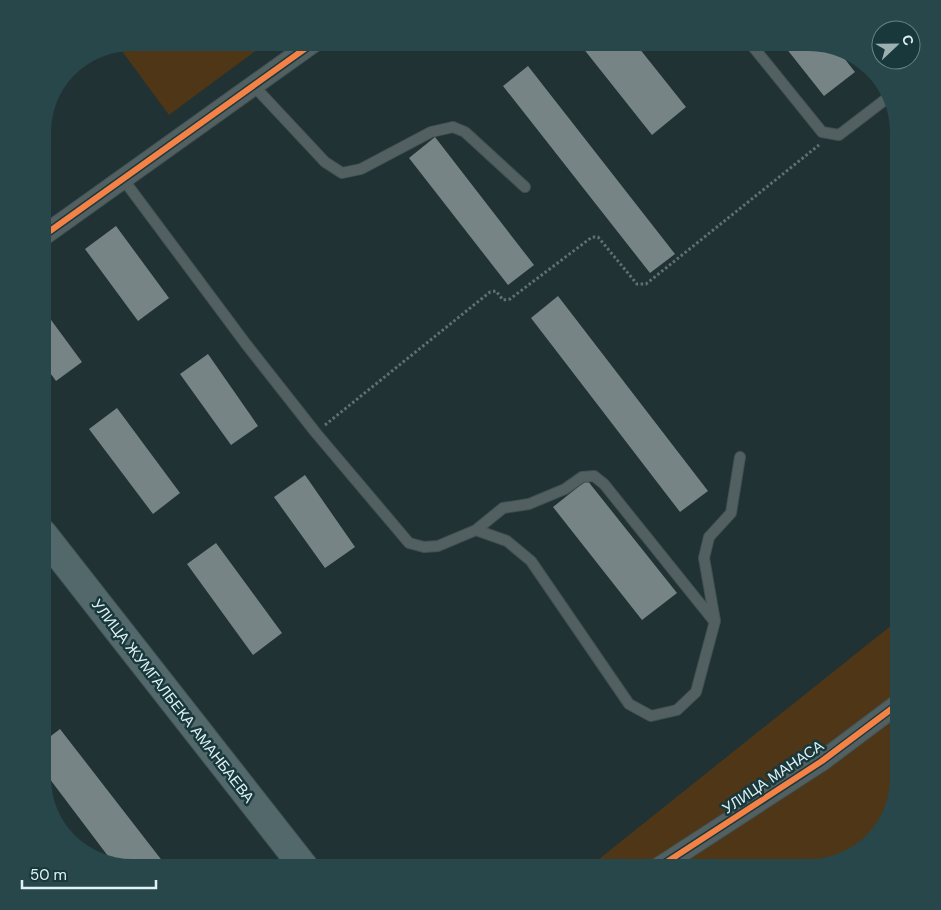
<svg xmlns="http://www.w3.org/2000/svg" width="941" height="910" viewBox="0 0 941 910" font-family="'DM Sans',sans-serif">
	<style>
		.green { fill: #4e3616 }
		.building { fill: #768486 }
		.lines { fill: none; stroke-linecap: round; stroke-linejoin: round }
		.service-casing { stroke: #415153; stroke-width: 12 }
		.minor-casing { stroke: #415153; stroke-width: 21 }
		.primary-casing { stroke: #415153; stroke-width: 30 }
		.path { stroke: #646f70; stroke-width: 3; stroke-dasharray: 2.5 2.5; stroke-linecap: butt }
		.service { stroke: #536062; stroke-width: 10 }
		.minor { stroke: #536062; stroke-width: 19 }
		.primary { stroke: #53686a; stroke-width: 28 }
		.cycleway-casing { stroke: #18383c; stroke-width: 9 }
		.cycleway { stroke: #f48246; stroke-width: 6 }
		.labels { text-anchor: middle; stroke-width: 5; stroke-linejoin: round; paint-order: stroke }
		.street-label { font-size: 15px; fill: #e1f2f5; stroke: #18383c }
	</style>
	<rect width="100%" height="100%" fill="#203234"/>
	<path class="green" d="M132,43H266L169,115L119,47Z
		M898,620V778L892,813L868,845L809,867H589Z"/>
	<path class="building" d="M579,43H635L686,107L652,135Z
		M782,43H815L837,49L855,72L824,96Z
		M528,66L675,254L650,273L503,86Z
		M435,137L534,265L508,285L409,158Z
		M116,226L169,298L138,321L85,249Z
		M558,296L708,491L680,512L531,318Z
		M43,309L82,362L56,381L43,363Z
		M208,354L258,426L231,445L180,374Z
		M117,408L180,493L153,514L89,429Z
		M305,475L355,547L325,568L274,497Z
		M587,480L677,593L642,620L553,507Z
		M216,543L282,633L253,655L187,564Z
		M60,729L167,867H132L114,864L43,770V742Z"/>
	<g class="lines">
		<defs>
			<path id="service" d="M750,43L822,132L839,135L886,99
				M253,85L325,162L342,173L361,169L431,132L453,127L465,132L525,187
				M123,179L246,344L316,433L409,543L424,547L438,546L476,530L507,541L531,561L629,704L651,716L677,710L696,692L715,621L704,558L709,537L731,513L740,457
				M476,530L503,508L529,504L565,489L582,477L594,476L604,484L714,621"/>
			<path id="minor" d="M43,236L313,43
				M659,867L822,761L898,704"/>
			<path id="primary" d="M43,534L304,867"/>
		</defs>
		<use href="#service" class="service-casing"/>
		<use href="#minor" class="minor-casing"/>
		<use href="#primary" class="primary-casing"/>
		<path class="path" d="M325,425L490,292L496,291L503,300L510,299L592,237H598L637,284H646L819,145"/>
		<use href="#service" class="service"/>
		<use href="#minor" class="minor"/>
		<use href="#primary" class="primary"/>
		<defs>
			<path id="cycleway" d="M43,236L313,43
				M659,867L822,761L898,704"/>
		</defs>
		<use href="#cycleway" class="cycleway-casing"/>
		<use href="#cycleway" class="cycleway"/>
	</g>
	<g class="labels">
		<g class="street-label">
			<text transform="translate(173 701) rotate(52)" y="5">УЛИЦА ЖУМГАЛБЕКА АМАНБАЕВА</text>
			<text transform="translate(773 777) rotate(-34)" y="5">УЛИЦА МАНАСА</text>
		</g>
	</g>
	<path d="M0 0H941V910H0ZM132 51H809A81 81 0 0 1 890 132V778A81 81 0 0 1 809 859H132A81 81 0 0 1 51 778V132A81 81 0 0 1 132 51Z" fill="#28474b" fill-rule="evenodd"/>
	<g transform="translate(896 45) rotate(68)"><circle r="24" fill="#18383c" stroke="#688286"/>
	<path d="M0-4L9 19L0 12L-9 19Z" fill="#9dafb1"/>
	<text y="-8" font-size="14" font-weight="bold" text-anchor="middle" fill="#e1f2f5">С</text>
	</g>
	<path d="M22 880v8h134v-8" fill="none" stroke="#e1f2f5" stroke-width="2.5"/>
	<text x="30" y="880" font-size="15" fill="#e1f2f5" stroke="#18383c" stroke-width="4" paint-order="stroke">50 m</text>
</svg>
